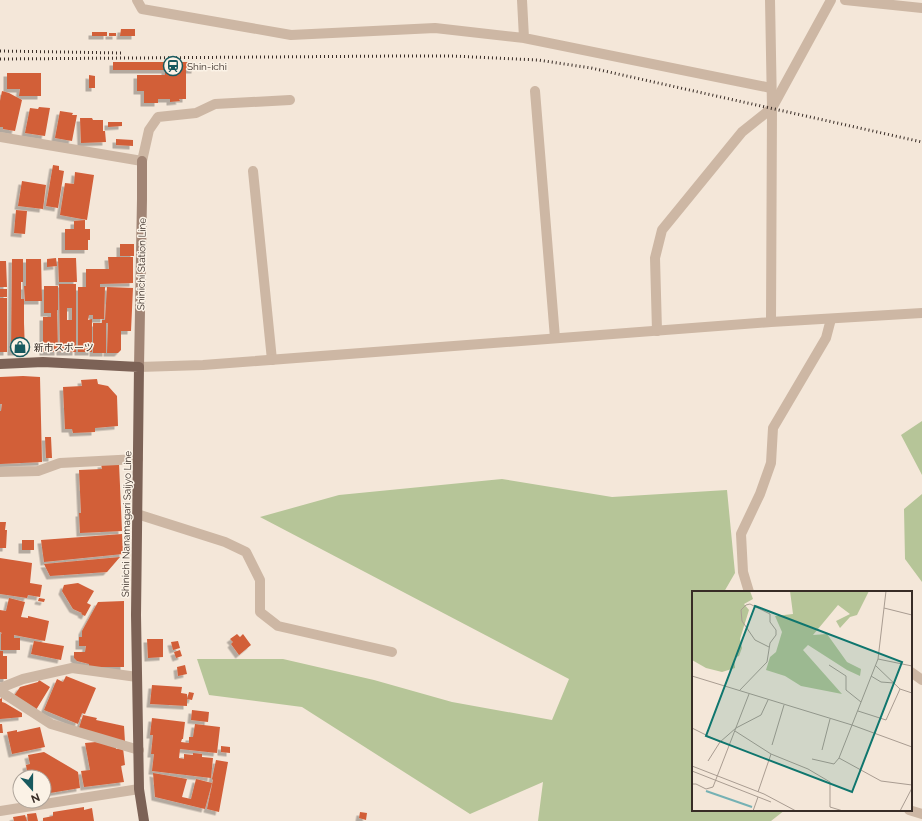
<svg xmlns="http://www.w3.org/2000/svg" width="922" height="821" viewBox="0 0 922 821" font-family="Raleway,'Noto Sans JP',sans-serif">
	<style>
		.green { fill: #b6c598 }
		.building { fill: #d25e39; fill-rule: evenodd; filter: url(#shadow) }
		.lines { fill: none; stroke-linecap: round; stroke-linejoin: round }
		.minor { stroke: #cdb7a4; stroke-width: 10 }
		.tertiary { stroke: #cdb7a4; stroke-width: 10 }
		.secondary { stroke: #a18575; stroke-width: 10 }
		.primary { stroke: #7c6256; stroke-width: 10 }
		.rail { stroke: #382c26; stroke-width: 3; stroke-dasharray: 1 3; stroke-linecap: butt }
		.labels { text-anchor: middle; stroke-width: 3; stroke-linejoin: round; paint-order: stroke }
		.poi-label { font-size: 10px; fill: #382c26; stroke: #fbf2e6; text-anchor: start }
		.street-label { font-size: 10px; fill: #382c26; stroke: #fbf2e6 }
		.inset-river { fill: none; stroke: #75b1b4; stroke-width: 2 }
		.inset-road { fill: none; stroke: #a99c91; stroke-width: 1 }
		.view { fill: #0f766e; fill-opacity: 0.15; stroke: #0f766e; stroke-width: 2 }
		.inset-edge { fill: none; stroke: #382c26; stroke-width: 2 }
	</style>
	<defs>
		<filter id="shadow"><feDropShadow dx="-3.5" dy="3.5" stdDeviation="0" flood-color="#0004"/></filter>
	</defs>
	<rect width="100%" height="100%" fill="#f4e7d9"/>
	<path class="green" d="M922,421V475L901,435Z
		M502,479L612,497L727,490L735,573L724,592H693V810H785L771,821H538L543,782L470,814L302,707L209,695L197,659H283L374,680L452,702L552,720L569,679L260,517L339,495Z
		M922,494V582L905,559L904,509Z"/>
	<path class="building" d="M121,29H135V36H120Z
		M92,32H107V36H92Z
		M109,33H116V36H109Z
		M113,62H195V70H186V99H179L180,101L170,102V99H158V103H144V91H137V75H165V70H113Z
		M7,73H41V96H19L20,89H7Z
		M89,75L95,76V88H89Z
		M2,91L9,93L22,100L15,131L3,129V127H0V101Z
		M39,107L50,108L45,136L25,133L30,108L38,109Z
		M60,111L73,113L72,115H77L72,141L55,138Z
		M80,118H92L93,120H103V131H105L106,142L81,143Z
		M108,122H122V126L108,127Z
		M116,139L133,140V146L116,145Z
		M53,165L59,166V170L64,171L58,208L46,206Z
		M75,172L94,175L87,220L60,215L65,183L74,184Z
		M22,181L46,185L43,209L18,206Z
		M16,210L27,211L25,234L14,233Z
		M85,220V229H90V240H88V250H65V229H74V221Z
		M120,244H134V256H120Z
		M108,257H133V283L100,284V287H105L104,319H93V315H89L88,320L92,319V352H78V287H86V269H109Z
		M56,258L57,266L47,267V259Z
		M58,258H76L77,282H59Z
		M12,259H23V282H21V299H24V323L25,352H11Z
		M26,259H41L42,301H25L24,286H26Z
		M0,261H6L7,287H0Z
		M59,284H76V352H60ZM67,308H72V320H67Z
		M44,286H58V310H57L58,352H43V317H51V313H44Z
		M107,287L133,288L131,331H121V350L118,353H107L108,323H106V353H93V323H102V320H105Z
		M0,289H7V297H0Z
		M0,298H7V352H0Z
		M23,376L40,377L42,462L0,464V411H1L2,404H0V377Z
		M97,379L98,384L108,386L117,396L118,426L95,428V432L73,433L72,429H65L63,387L82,386L81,380Z
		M45,437H51L52,458H46Z
		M119,463L122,531L80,533L79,513H81L79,470L102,469L101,464Z
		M0,522H6L5,530H7L6,548H0Z
		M122,534L123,554L44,562L41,540Z
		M22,540H34V550H22Z
		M120,557L107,572L50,576L44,564Z
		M0,558L32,563L30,583L42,585L40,597L28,595L27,598L0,594Z
		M78,583L94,591L87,603L91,605L85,616L81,614L82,613L73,609L62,591L64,585Z
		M9,598L25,602L21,617L28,618V616L49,621L45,641L14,635V638H20V650H1V634L2,633L0,632V610L6,611Z
		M39,598L45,599L44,602L38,601Z
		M124,601V667H89V664L77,661L74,658V652H85L86,646H79V637H82V631L98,602Z
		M237,634L240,637L243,634L251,645L239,655L231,644L233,642L230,639Z
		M147,639H163V657L148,658Z
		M34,641L64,646L61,660L31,654Z
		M178,641L180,648L173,650L171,642Z
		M180,650L182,656L176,658L174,652Z
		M0,651H3V656H7V679H0Z
		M185,665L187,674L178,676L177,667Z
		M66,676L96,688L85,714L82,713L78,724L44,710L57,679L63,682Z
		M39,680L50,687L36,710L14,696L20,687L38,682Z
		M152,685L182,687L181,693L187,694V706L150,704Z
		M189,692L194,693L192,700L187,699Z
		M2,698V702L5,703L22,713V717L0,719V699Z
		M192,710L209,712L208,722L191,720Z
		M83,715L97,718L96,720L124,726L125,742L79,728Z
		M152,718L185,722L183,739H182L181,742L189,743V737H193L195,724L220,727L217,753L180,749L179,758L184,759V754L193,755V753L202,754V757L213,758L211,778L152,771L154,754H151L153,735H150Z
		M0,724H2L3,733H0Z
		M40,727L45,747L12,754L7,732L17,730V732Z
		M96,742L116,746V749L123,748L125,765L121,766L124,782L84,787L81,771L90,770L85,743Z
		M221,746L230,747V753L221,752Z
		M44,752L78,772L80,788L44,794V777H28L26,765L30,764L28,755Z
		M216,760L228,762L219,812L207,809L213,780L212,779Z
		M153,773L187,779L182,797L191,799L196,779L212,783L205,809L155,797Z
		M84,807V810L92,808L94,821H43V818L53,816V812Z
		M360,812L367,813L366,820L359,818Z
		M36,813L38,821H28L27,814Z
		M25,815L27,821H14L13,817Z"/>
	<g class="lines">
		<path class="minor" d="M137,0L142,9L291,35L435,28L524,38L771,88
			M522,0L524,38
			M845,0L922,8
			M535,91L555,338
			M0,137L142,161L149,130L158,117L196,113L215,104L290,100
			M253,171L272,360
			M657,331L655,258L662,230L742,132L772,108L831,0
			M0,472L38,471L60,463L138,459
			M137,514L225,542L246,552L260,580V612L278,626L392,652
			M749,592L743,572L741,534L760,494L771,463L773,428L826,338L831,319
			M911,672L922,680
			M0,688L23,679L72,668L137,677
			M0,691L51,724L139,750
			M909,810L922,814
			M0,811L139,789"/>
		<path class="tertiary" d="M770,0L772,108L771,322
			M139,367L203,365L771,322L922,313"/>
		<path class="secondary" d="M139,367L142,199V161"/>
		<path class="primary" d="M0,364L43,362L139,367L136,615L139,789L144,821"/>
		<path class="rail" d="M0,51L123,53
			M0,59L398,56H453L538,60L591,68L922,142"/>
	</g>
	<defs>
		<symbol id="station-ring" viewBox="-11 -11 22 22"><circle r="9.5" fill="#fbf2e6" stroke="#18595e" stroke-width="1.5"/><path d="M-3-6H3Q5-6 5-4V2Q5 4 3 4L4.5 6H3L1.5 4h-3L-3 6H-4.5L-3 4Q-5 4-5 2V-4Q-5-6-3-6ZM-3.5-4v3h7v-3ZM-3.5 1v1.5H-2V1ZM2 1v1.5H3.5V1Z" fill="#18595e"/></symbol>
		<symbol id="shop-ring" viewBox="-11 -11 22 22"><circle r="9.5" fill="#fbf2e6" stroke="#18595e" stroke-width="1.5"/><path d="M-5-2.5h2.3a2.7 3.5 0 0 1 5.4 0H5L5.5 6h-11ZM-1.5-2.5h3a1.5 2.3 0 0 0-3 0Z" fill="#18595e"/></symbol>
	</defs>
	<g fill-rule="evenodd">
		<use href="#station-ring" x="162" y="55" width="22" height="22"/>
		<use href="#shop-ring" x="9" y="336" width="22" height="22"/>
	</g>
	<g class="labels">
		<g class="poi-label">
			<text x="187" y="70">Shin-ichi</text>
			<text x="34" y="351">新市スポーツ</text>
		</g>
		<g class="street-label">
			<text transform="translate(141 264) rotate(-89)" y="4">Shinichi Station Line</text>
			<text transform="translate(126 524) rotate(-89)" y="4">Shinichi Nanamagari Saijyo Line</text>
		</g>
	</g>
	<g transform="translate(692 591)">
		<rect width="220" height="220" fill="#f4e7d9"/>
		<path d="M0,0H58L61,8L52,13L57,19L48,48L50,57L47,65L42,67L43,77L30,81L14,77L0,69ZM98,0H177L165,24L158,26L148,37L144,30L158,23L146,14L121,44L135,43L155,71L169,78L168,85L155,79L116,54L111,59L150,103L109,95L93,85L74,79L78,66L84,61L90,41L83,25L101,23Z" fill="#b6c598"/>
		<path class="inset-river" d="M14,200L60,216"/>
		<path class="inset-road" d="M192,17L220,24M186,68L220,75M137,74L154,85V99L169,111M183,74L208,98L220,102M0,85L160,134M179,85L189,91L202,92M47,100L75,71L78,52L84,44V39L78,31V23L58,13L54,14L49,19L50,30L63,49L77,56M166,120L194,129L208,98M160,134L220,156M0,137L28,151M43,140L79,163L116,178L138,191V216L151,220M80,154L92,114M130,159L138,128M147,167L186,68L194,0M120,168L142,173L147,167L189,190L220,194M16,170L28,151L44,137L69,124L76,109M0,175L72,203L104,220M0,180L79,211M0,193H4L14,198L21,196L57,103M66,201L79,163M61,220L66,206M208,220L220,197"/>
		<path class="view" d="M63,15L210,71L160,201L14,145Z"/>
		<rect width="220" height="220" class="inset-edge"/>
	</g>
	<g transform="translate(32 789) rotate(159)"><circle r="19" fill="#fbf2e6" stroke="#ada399"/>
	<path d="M0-3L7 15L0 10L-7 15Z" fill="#18595e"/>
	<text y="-6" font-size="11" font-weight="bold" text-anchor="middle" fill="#382c26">N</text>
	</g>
</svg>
